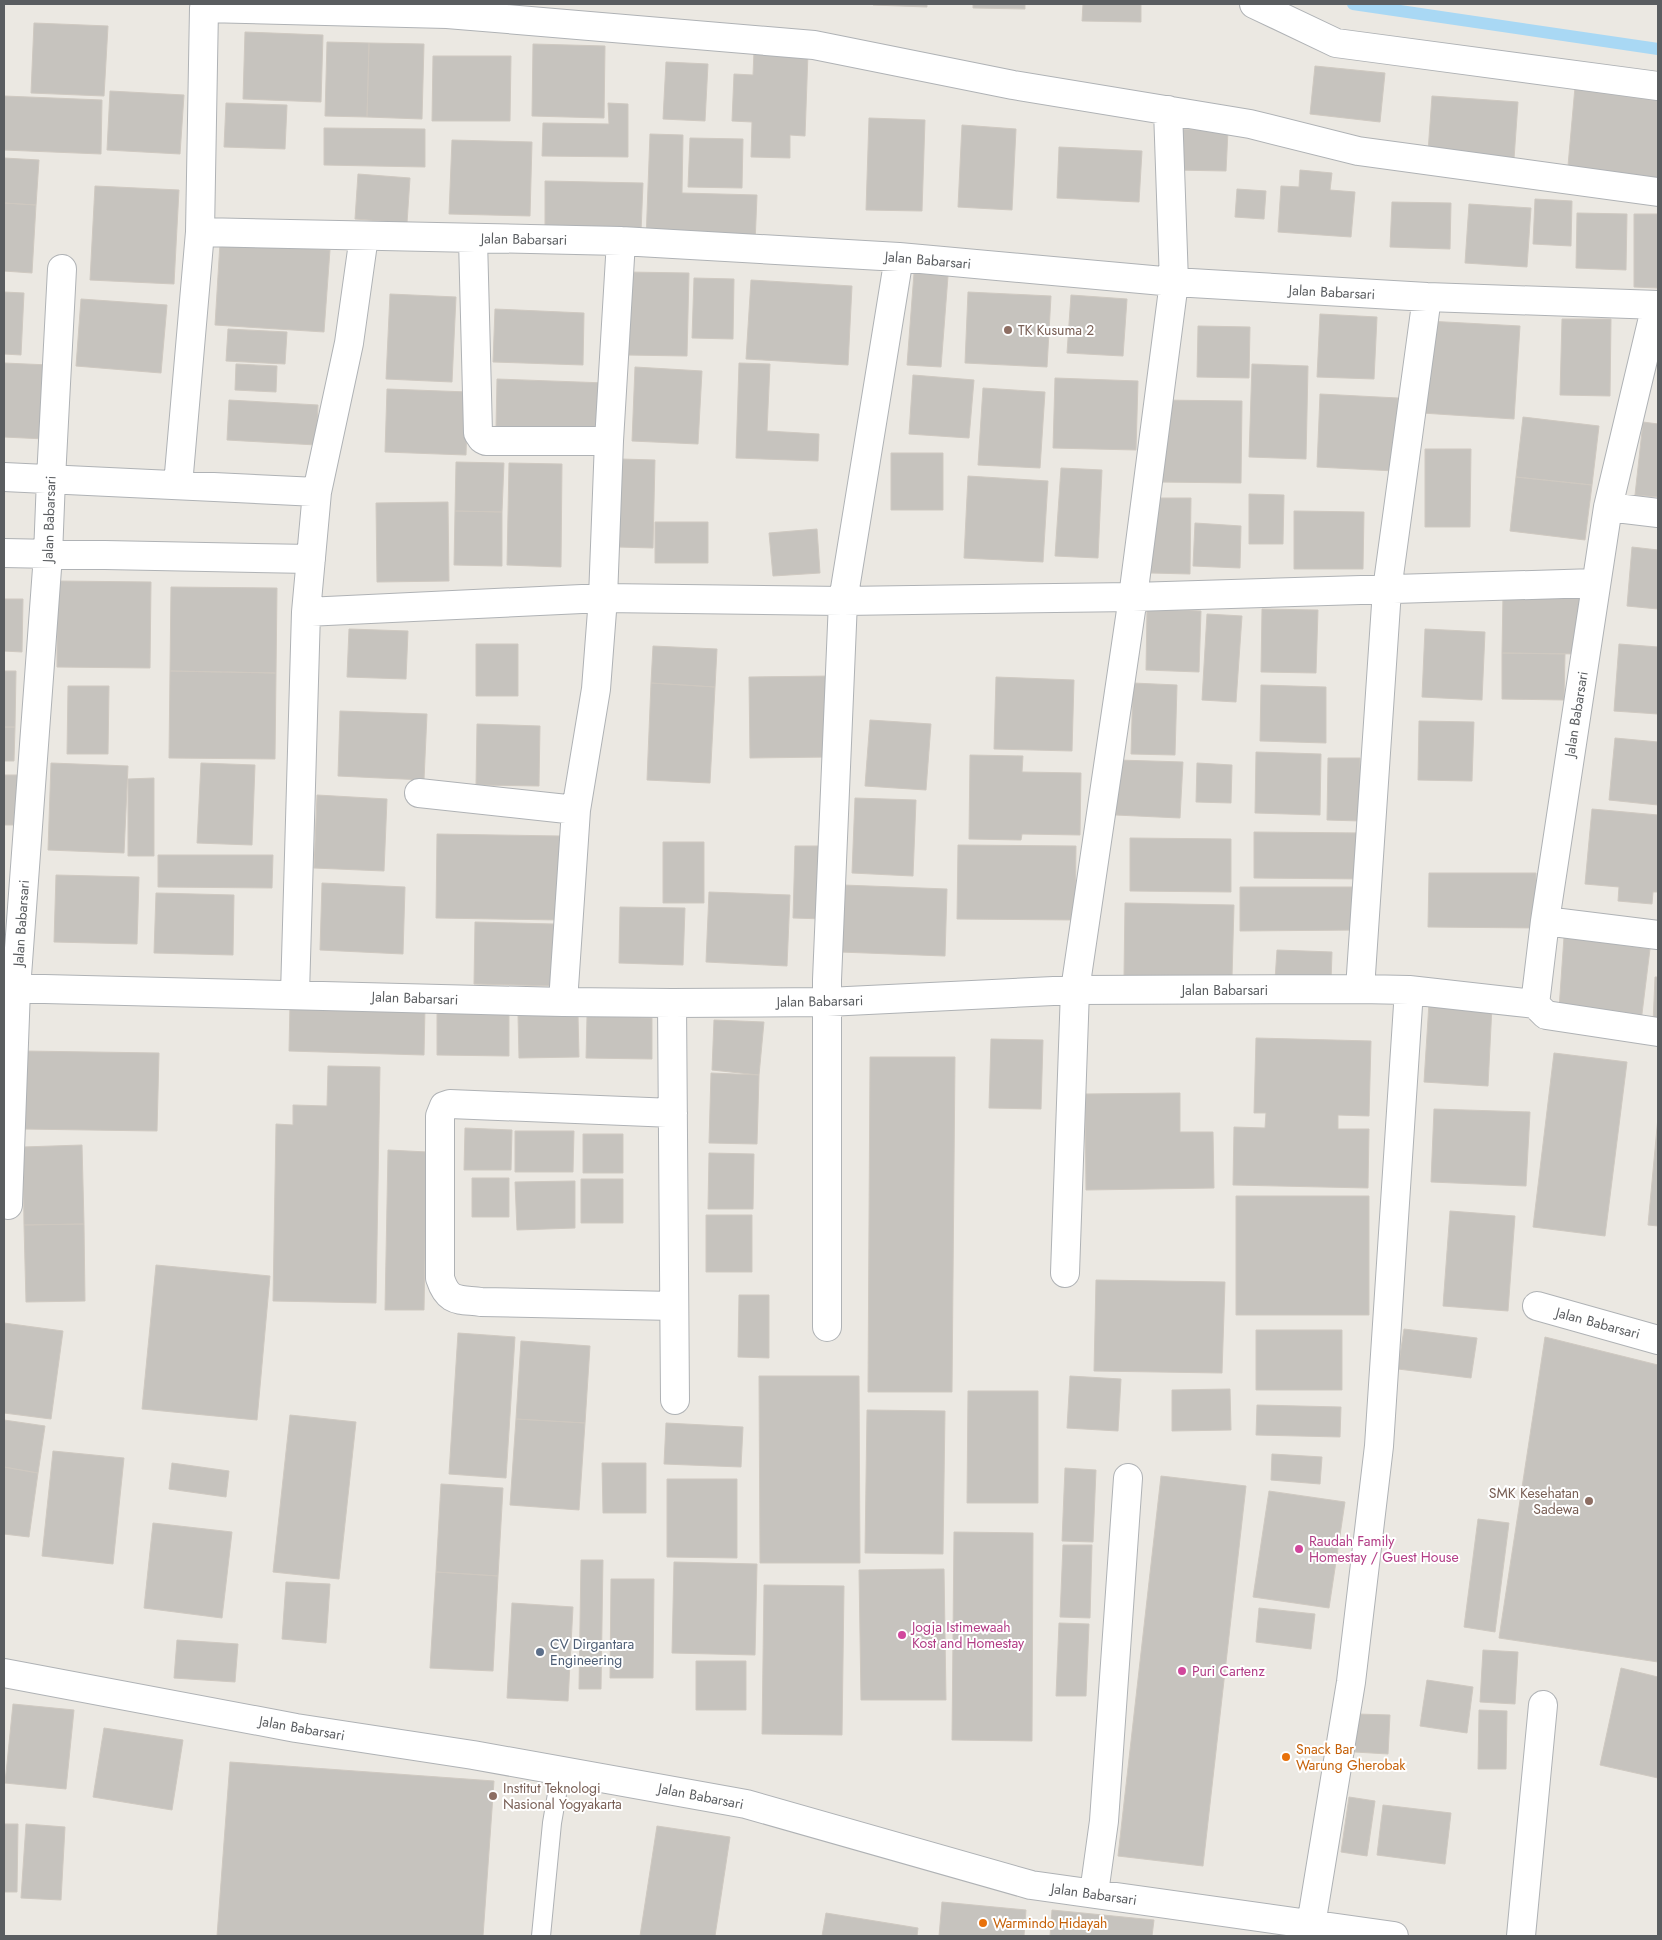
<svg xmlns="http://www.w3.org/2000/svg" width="1662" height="1940" viewBox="0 0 1662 1940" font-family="Jost,sans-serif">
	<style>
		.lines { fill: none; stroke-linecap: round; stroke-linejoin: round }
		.stream { stroke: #a9d8f4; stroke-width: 12 }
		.building { fill: #c6c3be; stroke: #cfc9c1 }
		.lane-casing { stroke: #afb2b5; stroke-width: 20 }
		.street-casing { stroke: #afb2b5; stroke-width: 30 }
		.lane { stroke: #fff; stroke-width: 18 }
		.street { stroke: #fff; stroke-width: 28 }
		.education-dot { fill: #8d6e63; stroke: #fff; stroke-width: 2 }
		.hotel-dot { fill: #d1479c; stroke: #fff; stroke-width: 2 }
		.service-dot { fill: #5c6f8a; stroke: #fff; stroke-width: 2 }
		.food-dot { fill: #e8710a; stroke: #fff; stroke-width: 2 }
		.labels { text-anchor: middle; stroke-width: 4; stroke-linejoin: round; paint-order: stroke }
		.street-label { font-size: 14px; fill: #5a5d60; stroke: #fff }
		.education-label { font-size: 14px; fill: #785e54; stroke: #fff; text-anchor: start }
		.hotel-label { font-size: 14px; fill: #b23c85; stroke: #fff; text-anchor: start }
		.service-label { font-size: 14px; fill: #4e5e75; stroke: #fff; text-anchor: start }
		.food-label { font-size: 14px; fill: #c56008; stroke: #fff; text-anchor: start }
	</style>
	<rect width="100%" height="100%" fill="#ebe8e2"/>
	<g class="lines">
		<path class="stream" d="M1353,4L1658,49"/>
	</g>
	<path class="building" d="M873,4H927V7L873,5Z
		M973,4H1025V9L973,8Z
		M1083,4H1141V22L1082,21Z
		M34,23L108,26L104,96L31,93Z
		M245,32L323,35L321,102L243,99Z
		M327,42L369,43L367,117L325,116Z
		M369,43L424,44L422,119L367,117Z
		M533,44L605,46L604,118L532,116Z
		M754,51L808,53L805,136L790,135V158L751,157L752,122L732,121L734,74L753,75Z
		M433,56H511L510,121H432Z
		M666,62L708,64L705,121L663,119Z
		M1315,66L1385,73L1380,122L1310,114Z
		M1575,87L1658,93V185L1567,177Z
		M110,91L184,95L180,154L107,150Z
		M4,96L102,100L101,154L4,150Z
		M1432,96L1518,102L1514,159L1428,152Z
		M226,103L287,105L285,149L224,147Z
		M608,103L628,104V157L542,156L543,123L609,124Z
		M869,118L925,120L922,211L866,210Z
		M962,125L1016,129L1012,210L958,207Z
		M324,128L425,129V167L324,165Z
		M1176,129L1228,131L1226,171L1175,170Z
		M650,134L683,135L682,193L757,195L755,244L646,240Z
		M690,138L743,139L742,188L688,187Z
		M452,140L532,142L530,216L449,214Z
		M1059,147L1142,151L1139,202L1057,198Z
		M4,158L39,160L36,205L4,203Z
		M1300,170L1332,173L1330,190L1355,192L1351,237L1278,232L1281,186L1299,187Z
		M358,174L410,178L407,223L355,219Z
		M545,181L643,183L641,232L545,230Z
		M95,186L179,190L174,284L90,280Z
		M1237,189L1266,191L1264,219L1235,217Z
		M1535,199L1572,201L1571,246L1533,244Z
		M1392,202L1451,203L1450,249L1390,247Z
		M4,203L36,205L32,273L4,271Z
		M1469,204L1531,208L1527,267L1465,263Z
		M1577,213L1627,214L1626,270L1576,268Z
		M1634,214H1658V288L1634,287Z
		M220,243L330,250L324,332L215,325Z
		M627,272L689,273L687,356L626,355Z
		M914,273L948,276L941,367L907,365Z
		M694,278L734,279L733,339L692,338Z
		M751,280L852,286L848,365L746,359Z
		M4,292L24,293L21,355L4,354Z
		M968,292L1051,296L1047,367L965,363Z
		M390,294L456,297L452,382L386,379Z
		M1071,295L1127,299L1123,356L1067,353Z
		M81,299L167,305L161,373L76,366Z
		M495,309L584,313L583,365L493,362Z
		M1320,314L1377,317L1374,379L1317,377Z
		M1562,319H1611L1610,396L1560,395Z
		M1427,321L1520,326L1514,419L1422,413Z
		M1198,326L1250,327L1249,378L1197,377Z
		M228,329L287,332L285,364L226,361Z
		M4,363L49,365L45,439L4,437Z
		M739,363L770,364L767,431L819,434L818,461L736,458Z
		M236,364L277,366L276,392L235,390Z
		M1252,364L1308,366L1306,459L1249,457Z
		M635,367L702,371L698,444L632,441Z
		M913,375L974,380L969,438L909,434Z
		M1055,378L1138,381L1136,450L1053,448Z
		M497,379L606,383L604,434L496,429Z
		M983,388L1045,392L1040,468L978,465Z
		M387,389L468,392L466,455L385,452Z
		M1320,394L1398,398L1395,471L1317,467Z
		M229,400L318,405L316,445L227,440Z
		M1159,400L1242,401L1241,483L1158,482Z
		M1523,417L1599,426L1592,485L1516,477Z
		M1643,422L1658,424V497L1635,495Z
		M1425,449H1471L1470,527H1425Z
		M891,453H943V510H891Z
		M621,459L655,460L653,548L618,547Z
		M456,462L504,463L502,512L455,511Z
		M509,463L562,464L561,567L507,565Z
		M1061,468L1102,470L1098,558L1055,556Z
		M968,476L1048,481L1043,562L964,558Z
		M1516,477L1592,485L1585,540L1510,531Z
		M1249,494L1284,495L1283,544H1249Z
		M1152,498H1191L1190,574L1151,573Z
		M448,502L449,581L377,582L376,503Z
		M455,511L502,512V566L454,565Z
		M1294,511L1364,512L1363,569H1294Z
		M655,522H708V563H655Z
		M1195,523L1241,526L1240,568L1193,566Z
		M817,529L820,573L773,576L769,533Z
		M1632,547L1658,550V609L1627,606Z
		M57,581L151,582L150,668L57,667Z
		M171,587L277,588L276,673L170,671Z
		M1503,594L1581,595L1580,654L1502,653Z
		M4,599H23L22,652L4,651Z
		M1147,609L1201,611L1199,672L1146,670Z
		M1262,609L1318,610L1316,673L1261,672Z
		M1207,614L1242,616L1236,702L1202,700Z
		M349,629L408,631L406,679L347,677Z
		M1425,629L1485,632L1482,700L1422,697Z
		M476,644H518V696H476Z
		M1619,644L1658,647V714L1614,711Z
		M653,646L717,649L715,687L651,683Z
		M1502,653L1565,654L1564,700L1502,699Z
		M4,671H16L15,727H4Z
		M170,671L276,673L275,759L169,758Z
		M831,676V757L750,758L749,677Z
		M996,677L1074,680L1072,751L994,749Z
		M651,683L715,687L710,783L647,780Z
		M1133,683L1177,685L1175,755L1131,754Z
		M1261,685L1326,687V743L1260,741Z
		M68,686H109L108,754H67Z
		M340,711L427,714L424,780L338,776Z
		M870,720L931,724L926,790L865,786Z
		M1419,721L1474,722L1472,781L1418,780Z
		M477,724L540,726L539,786L476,785Z
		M4,727H15L14,761H4Z
		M1615,738L1658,742V805L1609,800Z
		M1256,752L1321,754L1320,815L1255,813Z
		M970,755L1023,756L1022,772L1081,773L1080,835L1022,834L1021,840L969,839Z
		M1328,758H1360V821L1327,820Z
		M1118,760L1183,762L1180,818L1116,815Z
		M51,763L128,766L124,853L48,850Z
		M201,763L255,765L252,845L197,843Z
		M1197,763L1232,765L1231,803L1196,802Z
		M4,775H23L22,825H4Z
		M154,778V856H128V779Z
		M317,795L387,799L384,871L314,868Z
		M855,798L916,800L913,876L852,873Z
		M1592,809L1658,815V892H1653L1652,904L1618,901L1619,887L1585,884Z
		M1254,832L1364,833L1363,879L1254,878Z
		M437,834L560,836L559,920L436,918Z
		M1130,838L1231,839V892L1130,891Z
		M663,842H704V903H663Z
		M958,845L1076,846L1075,920L957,919Z
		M795,846H826L824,919L793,918Z
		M158,855H273L272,888L158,887Z
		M1429,873H1536V928L1428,927Z
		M56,875L139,877L137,944L54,942Z
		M322,883L405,887L403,954L320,950Z
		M843,885L947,889L945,956L840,952Z
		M1240,887H1358L1359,930L1240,931Z
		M709,892L790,895L787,966L706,962Z
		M156,893L234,895L233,955L154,953Z
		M1125,903L1234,905L1232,977L1124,976Z
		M620,907L685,908L683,965L619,963Z
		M475,922L554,924L553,986L474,984Z
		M1564,937L1650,949L1641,1022L1559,1009Z
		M1277,950L1332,952L1331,982L1275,980Z
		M1655,977H1658V1025L1653,1024Z
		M290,1003L425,1008L424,1055L289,1051Z
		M1429,1003L1492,1006L1488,1086L1424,1082Z
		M437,1011L509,1012V1056L437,1055Z
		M578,1014L579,1057L519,1058L518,1015Z
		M587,1016L652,1018V1059L586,1058Z
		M714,1020L764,1022L759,1075L712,1070Z
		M1256,1038L1371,1041L1369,1116L1338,1115V1129H1369L1368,1188L1233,1185L1234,1127L1265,1128L1266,1113H1254Z
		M991,1039L1043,1040L1041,1109L989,1108Z
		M23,1051L159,1053L157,1131L22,1129Z
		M1554,1053L1627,1062L1605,1236L1533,1227Z
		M870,1057H955L952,1392H868Z
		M328,1066L380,1067L376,1303L273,1301L276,1124L293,1125V1105L327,1106Z
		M711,1073L759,1075L757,1144L709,1143Z
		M1180,1093V1132H1213L1214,1188L1086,1190L1085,1094Z
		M1434,1109L1530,1112L1526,1186L1431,1182Z
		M1658,1117V1226L1648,1225Z
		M465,1128L512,1130L511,1170H464Z
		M515,1131H574L573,1172H515Z
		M583,1134H623V1173H583Z
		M82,1145L84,1224L24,1225L23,1147Z
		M388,1150L427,1152L424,1310H385Z
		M709,1153L754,1154L753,1209H708Z
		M472,1178H509V1217H472Z
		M581,1179H623V1223H581Z
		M575,1181V1228L517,1230L515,1182Z
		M1236,1196H1369V1315H1236Z
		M1450,1211L1515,1216L1508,1311L1443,1306Z
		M706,1215H752V1272H706Z
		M84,1224L85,1301L26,1302L24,1225Z
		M156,1265L270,1276L257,1420L142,1409Z
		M1096,1280L1225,1282L1222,1373L1094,1371Z
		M739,1295H769V1358L738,1357Z
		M4,1323L63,1331L51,1419L4,1413Z
		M1404,1329L1477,1338L1471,1378L1398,1369Z
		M1256,1330H1342V1390H1256Z
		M458,1333L515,1337L506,1478L449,1474Z
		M1545,1337L1658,1365V1662L1499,1638Z
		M521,1341L590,1346L585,1423L516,1419Z
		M759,1376H859L860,1563H760Z
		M1070,1376L1121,1379L1118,1431L1067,1428Z
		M1230,1389L1231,1430L1172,1431V1390Z
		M968,1391H1038V1503H967Z
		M1257,1405L1341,1407L1340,1437L1256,1435Z
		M867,1410L945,1411L943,1554L865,1553Z
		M290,1415L356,1422L339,1579L273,1572Z
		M516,1419L585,1423L579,1510L510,1505Z
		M4,1420L45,1426L38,1473L4,1467Z
		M666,1423L743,1427L741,1467L664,1464Z
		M53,1451L124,1458L113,1564L42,1556Z
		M1272,1454L1322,1457L1320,1484L1271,1480Z
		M172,1463L229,1471L226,1497L169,1489Z
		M602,1463H646V1513H603Z
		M4,1467L38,1473L29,1537L4,1534Z
		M1065,1468L1096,1470L1093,1542L1062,1541Z
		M1161,1476L1246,1486L1203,1866L1118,1856Z
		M667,1479H737V1558L667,1557Z
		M441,1484L503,1488L498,1576L436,1572Z
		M1269,1491L1345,1502L1329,1608L1253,1597Z
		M1478,1519L1509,1523L1495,1632L1464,1627Z
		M153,1523L232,1532L222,1618L144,1608Z
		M954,1532L1033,1533L1032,1741L952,1740Z
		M1063,1545H1092L1090,1618L1060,1617Z
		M581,1560H603L601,1689H579Z
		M674,1562L757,1564L755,1655L672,1653Z
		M944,1569L946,1700H861L859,1570Z
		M436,1572L498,1576L493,1671L430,1668Z
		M611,1579H654L653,1678H610Z
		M286,1582L330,1584L326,1643L282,1639Z
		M764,1585L844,1586L842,1735L762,1734Z
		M512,1603L573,1607L568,1701L507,1698Z
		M1259,1608L1315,1614L1311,1649L1256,1642Z
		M1059,1623L1089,1624L1086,1696H1056Z
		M177,1640L238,1644L235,1682L174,1678Z
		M1483,1650L1518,1652L1515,1704L1480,1702Z
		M696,1661H746V1710H696Z
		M1621,1668L1658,1677V1778L1600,1765Z
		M1427,1680L1473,1687L1467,1733L1420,1726Z
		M13,1704L74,1710L66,1789L5,1783Z
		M1479,1710L1507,1711L1506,1769H1478Z
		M1357,1714L1390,1715L1388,1754L1355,1752Z
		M104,1728L183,1740L172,1810L93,1797Z
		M230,1762L494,1781L483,1936H217Z
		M1349,1797L1375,1801L1367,1856L1341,1852Z
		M1383,1805L1451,1813L1445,1864L1377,1855Z
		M4,1824H18L17,1892H4Z
		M26,1824L65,1827L61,1900L21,1898Z
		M657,1826L730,1837L715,1936H640Z
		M942,1902L1026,1910L1024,1936H939Z
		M1052,1910L1154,1920L1152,1936H1050Z
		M826,1913L918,1928L917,1936H822Z"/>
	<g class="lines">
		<defs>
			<path id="lane" d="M541,1936L552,1823L561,1771"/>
			<path id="street" d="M1254,4L1336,43L1658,86
				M200,232L621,241L899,257L1174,282L1427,297L1658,305
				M473,239L478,433L482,439L486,441H609
				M4,477L317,492
				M178,485L200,232L204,8L447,14L814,45L1013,85L1250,124L1358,151L1658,192
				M1608,507L1658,513
				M4,553L311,559
				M306,612L603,598L843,601L1133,597L1596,583
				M419,793L576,810
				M1545,921L1608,507L1656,305
				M4,988L563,1002L672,1003L827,1002L1075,990L1360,989L1409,990L1535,1004L1545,921L1658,935
				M1360,989L1387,590L1427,297
				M295,994L306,612L317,492L349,343L364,236
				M563,1002L576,810L596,689L603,598L609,441L621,241
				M672,1003L675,1400
				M1535,1004L1546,1015L1658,1032
				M673,1113L450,1104L444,1106L440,1116V1278C448,1303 458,1299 481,1302L674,1306
				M8,1205L16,989L48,555L51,479L62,269
				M1065,1273L1075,990L1133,597L1174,282L1168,110
				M1537,1306L1658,1340
				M827,1327V980L843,601L899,257
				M4,1673L296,1728L473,1755L746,1804L1031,1885L1394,1936
				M1094,1893L1104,1821L1128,1478
				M1311,1925L1351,1682L1379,1446L1409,990
				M1521,1936L1543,1705"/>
		</defs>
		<use href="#lane" class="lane-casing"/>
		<use href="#street" class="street-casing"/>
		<use href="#lane" class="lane"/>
		<use href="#street" class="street"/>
	</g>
	<g class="education-dot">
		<circle cx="1008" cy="330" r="5"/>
		<circle cx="1589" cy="1501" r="5"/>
		<circle cx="493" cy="1796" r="5"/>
	</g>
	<g class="hotel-dot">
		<circle cx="1299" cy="1549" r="5"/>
		<circle cx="902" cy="1635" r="5"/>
		<circle cx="1182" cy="1671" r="5"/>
	</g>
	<circle class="service-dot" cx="540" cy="1652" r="5"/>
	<g class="food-dot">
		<circle cx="1286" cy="1757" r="5"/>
		<circle cx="983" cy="1923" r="5"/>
	</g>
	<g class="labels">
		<g class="street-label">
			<text transform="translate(524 239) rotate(1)" y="5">Jalan Babarsari</text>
			<text transform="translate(928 260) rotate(5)" y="5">Jalan Babarsari</text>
			<text transform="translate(1332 292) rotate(3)" y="5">Jalan Babarsari</text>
			<text transform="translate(49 519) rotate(-88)" y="5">Jalan Babarsari</text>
			<text transform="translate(1576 714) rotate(-81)" y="5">Jalan Babarsari</text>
			<text transform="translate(21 923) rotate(-86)" y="5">Jalan Babarsari</text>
			<text x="1225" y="995">Jalan Babarsari</text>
			<text transform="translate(415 998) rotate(2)" y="5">Jalan Babarsari</text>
			<text transform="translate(820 1001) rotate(-1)" y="5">Jalan Babarsari</text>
			<text transform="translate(1598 1323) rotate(15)" y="5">Jalan Babarsari</text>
			<text transform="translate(302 1728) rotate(10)" y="5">Jalan Babarsari</text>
			<text transform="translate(701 1796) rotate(11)" y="5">Jalan Babarsari</text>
			<text transform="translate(1094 1894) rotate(8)" y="5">Jalan Babarsari</text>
		</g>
		<g class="education-label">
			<text x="1018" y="335">TK Kusuma 2</text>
			<text x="1579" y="1498" text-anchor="end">SMK Kesehatan<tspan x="1579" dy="16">Sadewa</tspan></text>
			<text x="503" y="1793">Institut Teknologi<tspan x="503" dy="16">Nasional Yogyakarta</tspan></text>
		</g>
		<g class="hotel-label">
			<text x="1309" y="1546">Raudah Family<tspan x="1309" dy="16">Homestay / Guest House</tspan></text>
			<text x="912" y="1632">Jogja Istimewaah<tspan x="912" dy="16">Kost and Homestay</tspan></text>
			<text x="1192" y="1676">Puri Cartenz</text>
		</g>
		<g class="service-label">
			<text x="550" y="1649">CV Dirgantara<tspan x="550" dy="16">Engineering</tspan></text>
		</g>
		<g class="food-label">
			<text x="1296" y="1754">Snack Bar<tspan x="1296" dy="16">Warung Gherobak</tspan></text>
			<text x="993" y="1928">Warmindo Hidayah</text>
		</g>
	</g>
	<rect width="1662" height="1940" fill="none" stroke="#5a5d60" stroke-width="10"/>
</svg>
